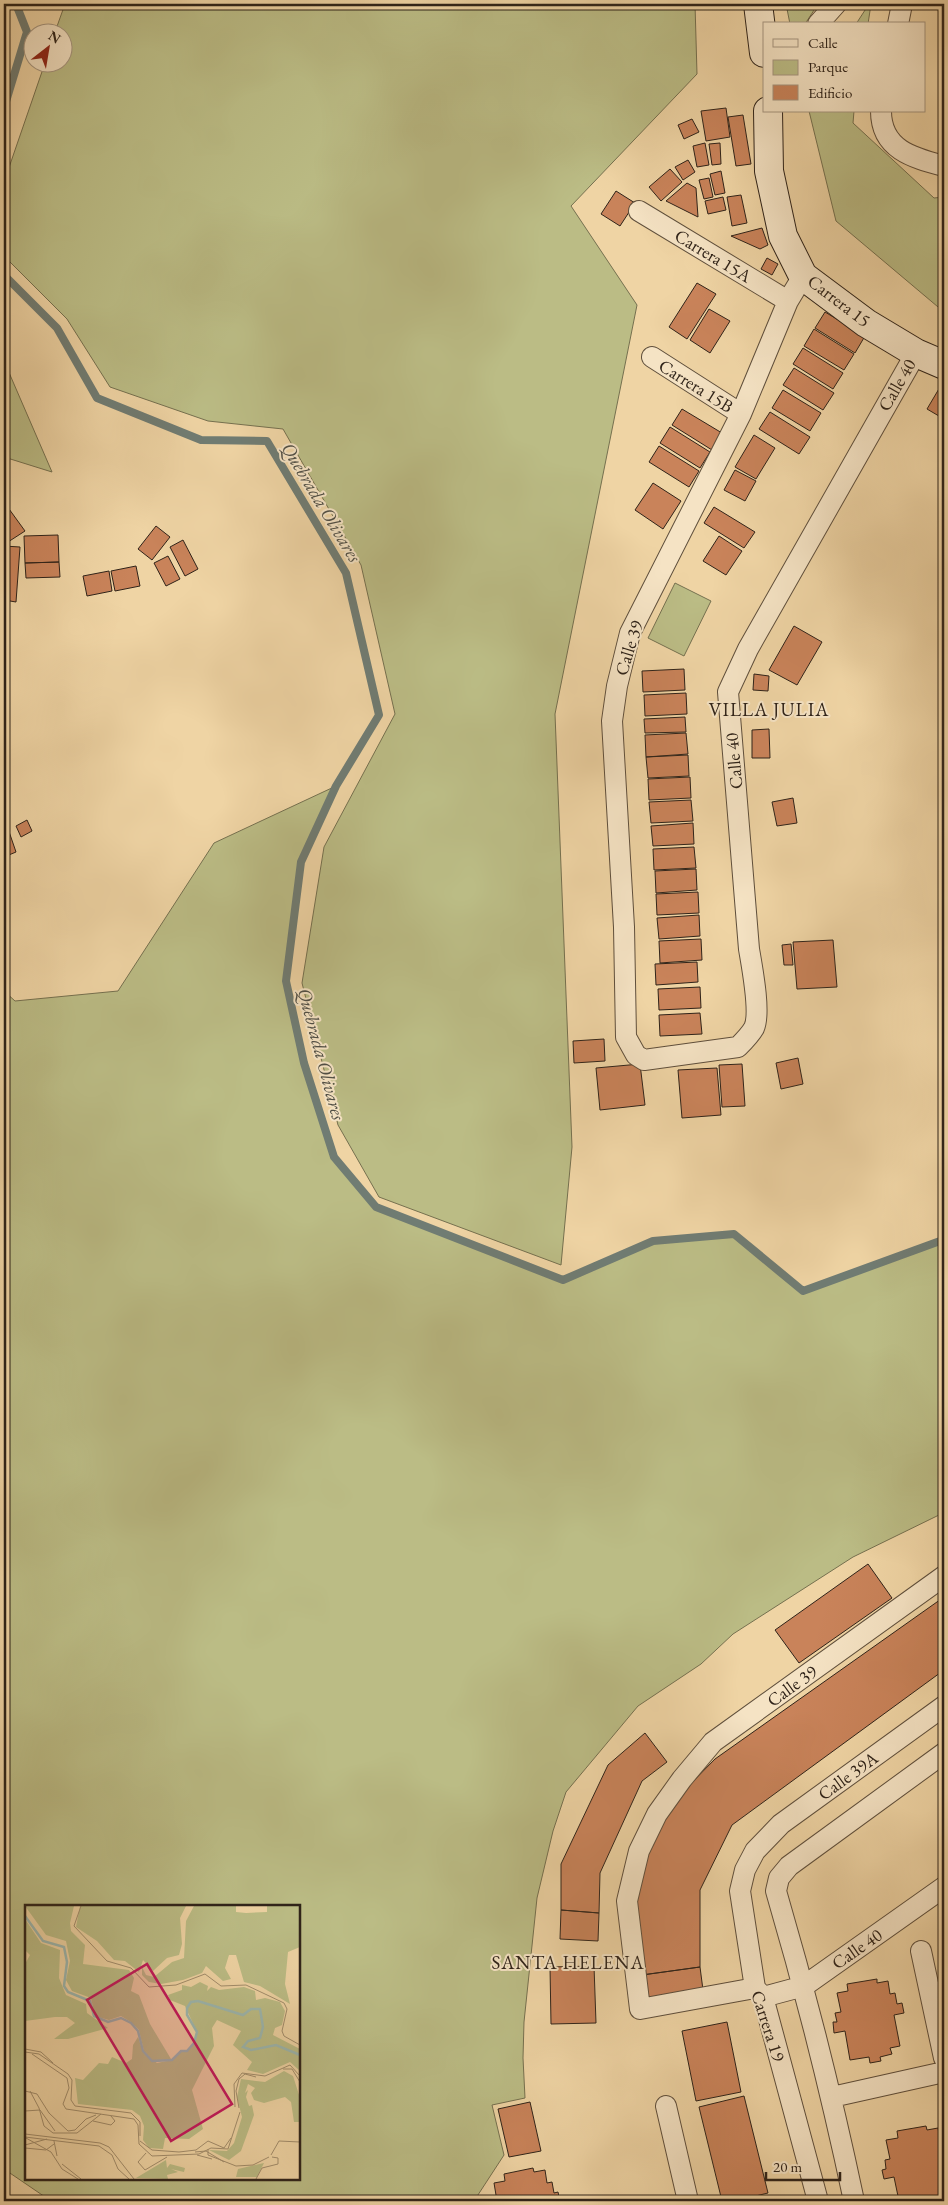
<svg xmlns="http://www.w3.org/2000/svg" width="948" height="2205" viewBox="0 0 948 2205" font-family="'EB Garamond',serif">
	<style>
		.green { fill: #bbbc85; stroke: #75704f; fill-rule: evenodd }
		.lines { fill: none; stroke-linecap: round; stroke-linejoin: round }
		.stream { stroke: #707c73; stroke-width: 8 }
		.building { fill: #c9835a; stroke: #2f2319 }
		.minor-casing { stroke: #5f4f3c; stroke-width: 22 }
		.secondary-casing { stroke: #2f2319; stroke-width: 30 }
		.minor { stroke: #f5e3c4; stroke-width: 20 }
		.secondary { stroke: #f5e3c4; stroke-width: 28 }
		.labels { text-anchor: middle; stroke-width: 4; stroke-linejoin: round; paint-order: stroke }
		.street-label { font-size: 18px; fill: #2f2319; stroke: #f5e3c4 }
		.water-label { font-size: 19px; font-style: italic; fill: #504f46; stroke: #f5e3c4 }
		.neighbourhood-label { font-size: 19px; letter-spacing: 1px; fill: #2f2319; stroke: #f5e3c4 }
		.inset-river { fill: none; stroke: #9cb7af; stroke-width: 2.5 }
		.inset-road { fill: none; stroke: #a28d6c; stroke-width: 1 }
		.view { fill: #c2185b; fill-opacity: 0.15; stroke: #c2185b; stroke-width: 2.5 }
		.inset-edge { fill: none; stroke: #2f2319; stroke-width: 2.5 }
	</style>
	<rect width="100%" height="100%" fill="#efd4a4"/>
	<filter id="stains"><feTurbulence type="fractalNoise" baseFrequency=".004" numOctaves="4"/><feColorMatrix values="0 0 0 0 .2 0 0 0 0 .09 0 0 0 0 .02 0 0 0 .5 -.17"/></filter>
	<radialGradient id="worn" r=".72"><stop offset=".6" stop-color="#630" stop-opacity="0"/><stop offset="1" stop-color="#630" stop-opacity=".3"/></radialGradient>
	<path class="green" d="M65,4H695L697,74L571,206L637,305L555,714L572,1147L561,1265L379,1197L338,1125L302,983L324,847L395,714L361,565L283,429L208,421L110,387L67,319L4,256V182L45,63L62,62V32H55Z
		M786,4H818L805,24H790Z
		M869,4H871L868,24H856Z
		M937,4H944V41Z
		M809,111H854L853,123L934,198L944,197V312L836,221Z
		M4,361L52,472L4,457Z
		M675,583L711,601L684,656L648,638Z
		M336,786L301,862L286,980L304,1063L334,1157L376,1207L563,1280L653,1241L734,1234L803,1291L940,1241L944,1237V1520L939,1515L853,1557L733,1634L701,1664L638,1706L566,1792L553,1831L537,1898L524,2022L523,2058L525,2098L492,2105L504,2155L474,2201H51L4,2169V991L15,1001L118,991L214,843ZM299,1906V2179H26V1906Z"/>
	<g class="lines">
		<path class="stream" d="M4,108L27,32L16,4
			M4,275L57,328L97,398L201,440L267,441L346,573L379,715L336,786L301,862L286,981L304,1063L334,1157L376,1207L563,1280L653,1241L734,1234L803,1291L940,1241L944,1237"/>
	</g>
	<path class="building" d="M726,108L730,137L706,141L701,111Z
		M743,115L751,164L736,166L728,117Z
		M692,119L699,132L684,139L678,125Z
		M705,143L709,165L697,167L693,146Z
		M720,143L721,164L712,165L709,144Z
		M688,160L695,172L683,180L675,167Z
		M670,169L682,182L661,201L649,187Z
		M721,171L725,193L715,195L710,174Z
		M709,178L713,197L704,199L699,180Z
		M687,183L696,188L698,217L666,201Z
		M616,191L635,203L620,226L601,214Z
		M741,195L747,223L732,226L727,197Z
		M723,197L726,210L708,214L705,201Z
		M762,228L768,245L760,249L731,236Z
		M767,258L778,264L772,275L761,269Z
		M697,283L716,294L687,339L669,327Z
		M709,309L730,321L710,353L690,340Z
		M825,312L865,336L855,353L815,328Z
		M814,329L854,354L844,370L804,346Z
		M803,348L843,373L833,389L793,364Z
		M794,368L834,393L823,410L783,385Z
		M943,382H944V419L927,409Z
		M783,390L821,413L810,431L772,408Z
		M682,409L722,433L712,450L672,425Z
		M770,412L810,437L799,454L759,429Z
		M670,427L710,452L700,468L660,443Z
		M754,435L775,448L756,479L735,467Z
		M659,446L699,471L689,487L649,462Z
		M735,470L756,481L745,501L724,490Z
		M653,483L681,501L663,529L635,510Z
		M4,502L25,531L8,542L4,536Z
		M714,507L755,532L744,548L704,523Z
		M156,526L170,537L152,560L138,549Z
		M58,535L59,562L25,563L24,536Z
		M719,536L742,551L726,575L703,561Z
		M183,540L198,569L185,576L170,547Z
		M4,546L20,547L16,602L4,600Z
		M168,556L180,579L166,586L154,563Z
		M59,562L60,577L26,578L25,563Z
		M136,566L140,586L115,591L111,571Z
		M109,571L112,591L87,596L83,576Z
		M794,626L822,642L797,685L769,670Z
		M684,669L685,690L643,692L642,671Z
		M754,674L769,676L768,691L753,690Z
		M686,693L687,714L645,716L644,695Z
		M685,717L686,732L645,733L644,719Z
		M769,729L770,758H752V730Z
		M686,733L688,754L646,757L645,735Z
		M688,755L689,776L648,778L646,757Z
		M690,777L691,798L649,800L648,779Z
		M793,798L797,823L777,826L772,802Z
		M691,800L693,821L651,823L649,802Z
		M4,817L16,852L4,857Z
		M27,820L32,831L21,837L16,826Z
		M693,823L694,844L653,846L651,826Z
		M694,847L696,868L654,870L653,849Z
		M696,869L697,890L656,893L655,871Z
		M698,892L699,913L657,915L656,894Z
		M699,915L700,936L659,939L657,918Z
		M701,939L702,960L660,963L659,941Z
		M833,940L837,987L797,989L793,942Z
		M791,944L793,965H784L782,945Z
		M697,962L698,982L656,985L655,964Z
		M700,987L701,1008L659,1010L658,989Z
		M700,1013L702,1034L660,1036L659,1015Z
		M604,1039L605,1061L574,1063L573,1041Z
		M798,1058L803,1084L781,1089L776,1063Z
		M640,1064L645,1105L600,1110L596,1068Z
		M742,1064L745,1106L722,1107L719,1065Z
		M717,1068L721,1115L682,1118L678,1070Z
		M868,1564L892,1598L799,1663L775,1630Z
		M944,1597V1670L732,1825L700,1890V1967L642,1975L635,1888L665,1810L715,1759Z
		M645,1733L667,1762L642,1781L600,1873L599,1913L561,1910V1864L608,1765Z
		M561,1910L599,1913L598,1941L560,1939Z
		M594,1966L596,2023L551,2024L550,1967Z
		M700,1967L703,1990L645,1999L642,1975Z
		M941,1970H944V1992Z
		M877,1979V1983L888,1981L890,1994L895,1993L897,2004L902,2003L904,2013L894,2015L900,2046L890,2048L892,2054L880,2057L881,2061L870,2063L869,2057L850,2060L845,2031L834,2033L833,2022H837L835,2013L841,2012L837,1993L848,1991L847,1984Z
		M727,2022L741,2092L696,2101L682,2031Z
		M744,2096L768,2193L735,2201H722L699,2107Z
		M530,2102L541,2151L509,2157L498,2109Z
		M926,2126L927,2130L938,2128L940,2140H944V2194L940,2195L941,2201H899L894,2177L884,2179L882,2170L886,2169L885,2160L890,2159L886,2140L898,2138L897,2131Z
		M533,2168L534,2172L545,2170L547,2183L552,2182L554,2193L558,2192L560,2201H497L494,2183L505,2181L504,2174Z
		M770,2198L771,2201H753Z"/>
	<g class="lines">
		<defs>
			<path id="minor" d="M818,24L836,4
				M898,24L902,4
				M881,111C881,150 914,158 944,166
				M639,211L788,301
				M803,276L788,301L741,414L630,633L617,686L612,721L624,927L626,1037L636,1055L644,1060L738,1047C744,1041 750,1035 754,1028C761,1013 752,967 749,949L728,692L748,649L916,353
				M652,357L741,414
				M921,1951L944,2058
				M755,1988L640,2009L627,1901L639,1851L657,1814L682,1779L713,1742L944,1576
				M763,1997L804,1986L944,1887
				M832,2097L944,2072
				M666,2106L688,2201
				M818,2201L763,1997L755,1988L740,1891L745,1870L755,1851L781,1824L944,1706
				M854,2201C832,2097 806,1993 776,1891L779,1878L789,1866L944,1753"/>
			<path id="secondary" d="M758,4L764,53
				M768,111L769,171L783,236L803,276L866,323L916,353L944,365"/>
		</defs>
		<use href="#minor" class="minor-casing"/>
		<use href="#secondary" class="secondary-casing"/>
		<use href="#minor" class="minor"/>
		<use href="#secondary" class="secondary"/>
	</g>
	<g class="labels">
		<g class="street-label">
			<text transform="translate(713 256) rotate(31)" y="6">Carrera 15A</text>
			<text transform="translate(839 301) rotate(37)" y="6">Carrera 15</text>
			<text transform="translate(897 385) rotate(-60)" y="6">Calle 40</text>
			<text transform="translate(696 386) rotate(32)" y="6">Carrera 15B</text>
			<text transform="translate(629 648) rotate(-73)" y="6">Calle 39</text>
			<text transform="translate(734 761) rotate(-95)" y="6">Calle 40</text>
			<text transform="translate(792 1686) rotate(-36)" y="6">Calle 39</text>
			<text transform="translate(848 1776) rotate(-36)" y="6">Calle 39A</text>
			<text transform="translate(857 1949) rotate(-35)" y="6">Calle 40</text>
			<text transform="translate(768 2026) rotate(72)" y="6">Carrera 19</text>
		</g>
		<g class="water-label">
			<text transform="translate(322 502) rotate(59)" y="7">Quebrada Olivares</text>
			<text transform="translate(322 1054) rotate(75)" y="7">Quebrada Olivares</text>
		</g>
		<g class="neighbourhood-label">
			<text x="769" y="716">VILLA JULIA</text>
			<text x="568" y="1969">SANTA HELENA</text>
		</g>
	</g>
	<g transform="translate(25 1905)">
		<rect width="275" height="275" fill="#efd4a4"/>
		<path d="M0,1H49L45,18L46,26L60,40L58,59L104,65L109,73L106,86L114,90L125,119L146,154L132,157L126,154L119,146L114,125L106,117L96,111L84,115L70,111L66,93L47,86L41,75L45,56L41,36L21,30ZM55,1H161L155,13L157,39L154,50L142,53L128,66L118,55L114,67L100,56L89,55L72,36L51,22ZM169,1H211V7L221,8L242,7V1H275V42L263,47L260,79L265,99L235,81L219,77L211,50H204L200,63L206,74L198,76L181,61L177,68L158,75L136,79L124,77L117,70V62L121,70L129,72L147,57L159,53L161,16ZM0,14L16,38L35,45L34,73L41,90L61,99L62,108L83,123L43,134H29L50,118L42,112H30L0,116V59L5,50L0,45ZM175,77L183,81L182,86L186,82L194,85L219,82L230,86L231,95L240,93L255,97L260,106L257,120L250,123L248,130L275,144V166L265,157L238,169L222,165L227,157L208,140L216,126L192,115L187,123L189,141L167,185L178,224L164,234L140,233L138,244L124,243L118,235L119,221L115,211L107,205L53,199L50,173L58,175L74,158L83,159L87,152L101,158L107,154L108,140L113,132L118,147L132,158L147,155L156,146H162L169,138L172,127L160,101L145,95L143,90L157,85V80L166,82ZM259,166L268,171L275,193V217H269L266,197L260,192L239,198L229,195L226,188L230,183L223,179L220,188L223,185L221,192L224,201L227,200L229,210L216,246L204,255L184,245L202,246L209,238L217,212L212,192L216,174L240,177ZM141,255L142,263L145,259L160,263L159,267L146,264L153,267L142,270L143,274L111,273ZM239,258L232,272H211L213,264Z" fill="#bbbc85"/>
		<path class="inset-river" d="M0,11L18,36L39,42L42,57L39,81L43,87L65,96L69,111L83,117L96,113L106,118L113,126L118,146L127,156L147,155L156,146H162L169,138L172,127L162,110V103L166,97L173,96L218,110L226,104H235L238,122L235,133L223,136L218,142L226,145L251,140L275,150"/>
		<path class="inset-road" d="M56,1L49,21L82,56L106,63L124,82L151,80L180,69L196,81L221,80L259,98L262,104L257,126L259,131L275,140M0,144L16,147L28,158M0,147L14,149L43,169L47,175L46,195L50,201L106,208L115,217V231M7,149L42,173L44,183L38,199M258,164H267L275,177M0,186L12,189L24,208L43,226L50,225L61,214L71,210M5,186L14,203L19,221L28,228H52L76,209M38,199L41,204L109,214L113,220L114,239L127,251L174,249L186,243L203,244L215,207M210,202L209,179L217,168L240,171L265,160L275,171M214,203L211,186L214,174L220,169L231,172M15,205L30,226M0,206L15,205M68,216L86,220L90,216L86,211M0,229L75,238L84,242L109,274M0,232L74,241L87,250L93,264L104,274M1,233L26,247L37,264L53,274M29,236L32,251M115,236L127,245L154,247L171,245L183,236L199,243L206,233M0,240L22,234M0,243L21,245L29,239M183,244V250L211,261L228,260L244,252M170,247L181,246L199,257M121,248L113,257L120,265L142,252M172,250L187,254M246,250L254,236L275,237M37,259L56,274M231,274L237,263L253,259V253L247,252"/>
		<path class="view" d="M122,59L207,199L146,236L62,95Z"/>
		<rect width="275" height="275" class="inset-edge"/>
	</g>
	<rect width="948" height="2205" fill="none" stroke="#efd4a4" stroke-width="20"/>
	<rect x="5" y="5" width="938" height="2195" fill="none" stroke="#2f2319" stroke-width="2.5"/>
	<rect x="10" y="10" width="928" height="2185" fill="none" stroke="#2f2319"/>
	<rect x="763" y="22" width="162" height="90" fill="#f5e3c4" stroke="#a69680"/>
	<rect x="773" y="39" width="25" height="8" fill="#f5e3c4" stroke="#a69680"/>
	<text x="808" y="48" font-size="15" fill="#2f2319">Calle</text>
	<rect x="773" y="60" width="25" height="15" fill="#bbbc85" stroke="#a69680"/>
	<text x="808" y="72" font-size="15" fill="#2f2319">Parque</text>
	<rect x="773" y="85" width="25" height="15" fill="#c9835a" stroke="#a69680"/>
	<text x="808" y="98" font-size="15" fill="#2f2319">Edificio</text>
	<g transform="translate(48 48) rotate(31)"><circle r="24" fill="#f5e3c4" stroke="#a69680"/>
	<path d="M0-4L9 19L0 12L-9 19Z" fill="#8f2418"/>
	<text y="-8" font-size="14" font-weight="bold" text-anchor="middle" fill="#2f2319">N</text>
	</g>
	<path d="M766 2172v8h74v-8" fill="none" stroke="#2f2319" stroke-width="2.5"/>
	<text x="773" y="2172" font-size="15" fill="#2f2319" stroke="#f5e3c4" stroke-width="4" paint-order="stroke">20 m</text>
	<rect width="100%" height="100%" filter="url(#stains)"/>
	<rect width="100%" height="100%" fill="url(#worn)"/>
</svg>
